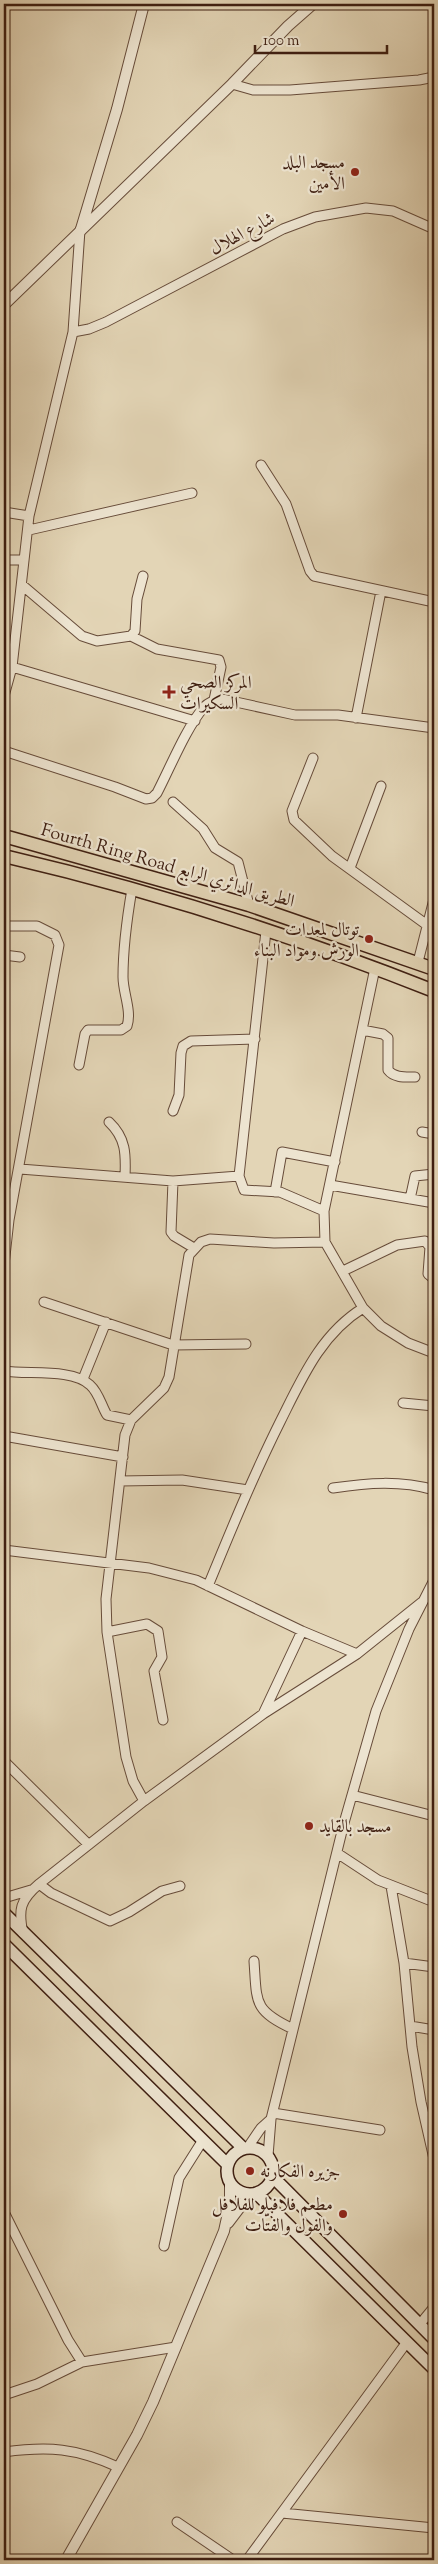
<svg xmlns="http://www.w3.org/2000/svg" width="438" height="2564" viewBox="0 0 438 2564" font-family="'Sorts Mill Goudy',Amiri,serif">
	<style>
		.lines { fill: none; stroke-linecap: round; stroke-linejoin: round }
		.minor-casing { stroke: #674c3a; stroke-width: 11 }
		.tertiary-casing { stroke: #674c3a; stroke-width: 12 }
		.secondary-casing { stroke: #3e1e11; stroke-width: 14 }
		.primary-casing { stroke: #3e1e11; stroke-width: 15 }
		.minor { stroke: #ede4d0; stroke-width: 9 }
		.tertiary { stroke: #ede4d0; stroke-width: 10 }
		.secondary { stroke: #ede4d0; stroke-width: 11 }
		.primary { stroke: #e3d5b6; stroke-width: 12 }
		.poi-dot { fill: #8f2418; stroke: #ede4d0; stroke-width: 2 }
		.labels { text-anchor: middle; stroke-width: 4.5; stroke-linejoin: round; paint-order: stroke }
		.poi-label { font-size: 18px; fill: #3e1e11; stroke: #ede4d0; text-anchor: end }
		.street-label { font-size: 18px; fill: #3e1e11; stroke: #ede4d0 }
	</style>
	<rect width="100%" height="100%" fill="#e3d5b6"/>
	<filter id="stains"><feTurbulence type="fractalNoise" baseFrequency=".004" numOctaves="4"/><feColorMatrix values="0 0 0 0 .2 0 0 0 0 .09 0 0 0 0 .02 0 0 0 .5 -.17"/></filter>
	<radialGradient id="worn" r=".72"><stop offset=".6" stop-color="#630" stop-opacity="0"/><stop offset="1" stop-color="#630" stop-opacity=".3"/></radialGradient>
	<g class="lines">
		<defs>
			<path id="minor" d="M232,84L253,90H290L419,80L434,77
				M73,332L89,329L106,322L283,229L315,217L366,208L393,211L434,229
				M261,465L286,504L310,571L314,576L434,602
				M4,512L29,516
				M29,530L192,493
				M4,560H24
				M22,585L82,636L97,641L131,636L135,631L137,599L143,576
				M131,636L157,649L219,660L221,667L214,700
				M12,667L195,721
				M4,696L12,667L29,516L73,332L80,230
				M356,718L381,591
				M4,751L115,787L146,799L152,798L157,793C170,768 186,728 204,707C209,702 215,700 222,699L295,715H338L434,728
				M313,758L292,811L294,820L332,856L427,925
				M173,802L203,829L215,848L238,862L249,905
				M350,868L381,786
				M4,926H37L55,935L59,945L9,1220L4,1265
				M266,931L239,1176L244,1190L280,1192L324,1211
				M4,955L20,957
				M418,962L434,899
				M375,968L324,1211L325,1242L363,1308L381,1326L408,1343L434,1353
				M362,1030L383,1034L388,1038V1070C394,1078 405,1077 415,1077
				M79,1065L85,1034L88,1030H121L127,1026C132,1011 123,993 123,977C123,947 127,918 132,889
				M173,1111L179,1095L181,1053L183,1046L191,1041L255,1039
				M109,1122C126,1138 126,1154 125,1177
				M422,1132L434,1134
				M20,1169L173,1181L239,1176
				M173,1181L171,1232L174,1236L194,1248
				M330,1185L434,1203
				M275,1192L282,1152L335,1162
				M410,1199L415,1176L434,1174
				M343,1271L397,1245L425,1241L430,1247L428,1274L434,1279
				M44,1302L173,1345L246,1344
				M4,1371C28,1375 72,1368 90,1385C99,1393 101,1405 107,1415L131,1420
				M83,1379L106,1322
				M403,1403L434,1406
				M4,1436L123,1457
				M120,1481L182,1480L248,1490
				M333,1488C367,1483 400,1480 434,1490
				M4,1550L149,1568L196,1580L302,1631L357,1654
				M208,1586C231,1530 254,1474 281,1420C302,1378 321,1334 363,1308
				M107,1632L147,1624L158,1631L162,1657L154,1671L163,1720
				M263,1714L302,1631
				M4,1761L88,1844
				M352,1795L434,1816
				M144,1801L133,1781L126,1757L107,1632L106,1599L125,1435L131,1420L164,1388L169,1377L189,1255L201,1242L210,1239L274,1243L325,1242
				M337,1853L378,1880L434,1902
				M39,1884L51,1893L110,1921L129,1912L162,1891L180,1886
				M391,1886L404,1963L412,2047L421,2102L434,2159
				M4,1898L31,1890
				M23,1933C18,1910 20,1900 39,1884L144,1801L263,1714L357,1654L422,1602
				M254,1961C257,2003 253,2010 293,2029
				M404,1963L434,1967
				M410,2026L434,2030
				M273,2113L380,2130
				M248,2147L261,2128L271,2119
				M268,2156L271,2119L344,1823L376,1711L409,1629L434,1580
				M4,2212L68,2340L82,2362L176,2347
				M164,2246L179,2178L203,2140
				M420,2324L434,2307
				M4,2395L37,2384L82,2362
				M4,2452C49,2446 76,2448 118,2467
				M282,2513L434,2528
				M177,2522L233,2560
				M247,2560L407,2342"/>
			<path id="tertiary" d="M81,229L117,109L144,4
				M4,305L232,84L288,26L313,4
				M228,2223L250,2194
				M66,2560L137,2435L153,2402L224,2231L230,2204V2183"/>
			<path id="secondary" d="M4,1913L243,2148
				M4,1944L227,2164
				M227 2171a23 23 0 1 1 46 0a23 23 0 1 1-46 0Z
				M272,2176L434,2339
				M256,2193L434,2369"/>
			<path id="primary" d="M4,836L249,905L434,969
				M4,856C150,890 295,936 434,991"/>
		</defs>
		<use href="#minor" class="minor-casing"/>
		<use href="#tertiary" class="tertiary-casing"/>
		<use href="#secondary" class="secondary-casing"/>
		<use href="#primary" class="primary-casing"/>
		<use href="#minor" class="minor"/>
		<use href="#tertiary" class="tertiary"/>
		<use href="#secondary" class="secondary"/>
		<use href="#primary" class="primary"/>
	</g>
	<g class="poi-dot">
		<circle cx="355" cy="172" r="5"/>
		<path d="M166.5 684.5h5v5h5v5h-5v5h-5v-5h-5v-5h5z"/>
		<circle cx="369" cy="939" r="5"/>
		<circle cx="309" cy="1826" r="5"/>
		<circle cx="250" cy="2171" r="5"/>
		<circle cx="343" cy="2214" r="5"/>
	</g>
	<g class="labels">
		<g class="poi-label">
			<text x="345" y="168">مسجد البلد<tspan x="345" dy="21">الأمين</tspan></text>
			<text x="180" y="688" text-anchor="start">المركز الصحي<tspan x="180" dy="21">السكيرات</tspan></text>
			<text x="359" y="935">توتال لمعدات<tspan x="359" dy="21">الورش ومواد البناء</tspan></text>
			<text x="319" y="1832" text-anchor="start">مسجد بالقايد</text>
			<text x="260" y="2177" text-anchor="start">جزيره الفكارنه</text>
			<text x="333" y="2210">مطعم فلافيلو للفلافل<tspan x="333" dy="21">والفول والفتّات</tspan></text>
		</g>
		<g class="street-label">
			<text transform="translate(242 233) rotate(-28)" y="6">شارع الهلال</text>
			<text transform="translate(168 865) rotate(16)" y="6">Fourth Ring Road الطريق الدائري الرابع</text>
		</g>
	</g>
	<rect width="438" height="2564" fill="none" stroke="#e3d5b6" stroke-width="20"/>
	<rect x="5" y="5" width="428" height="2554" fill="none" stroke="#3e1e11" stroke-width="2.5"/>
	<rect x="10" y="10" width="418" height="2544" fill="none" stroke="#3e1e11"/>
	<path d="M255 45v8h132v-8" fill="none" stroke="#3e1e11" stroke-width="2.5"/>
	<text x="263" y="45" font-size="15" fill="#3e1e11" stroke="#ede4d0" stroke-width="4" paint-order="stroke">100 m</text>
	<rect width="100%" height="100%" filter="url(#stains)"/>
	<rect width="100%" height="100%" fill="url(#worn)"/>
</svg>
